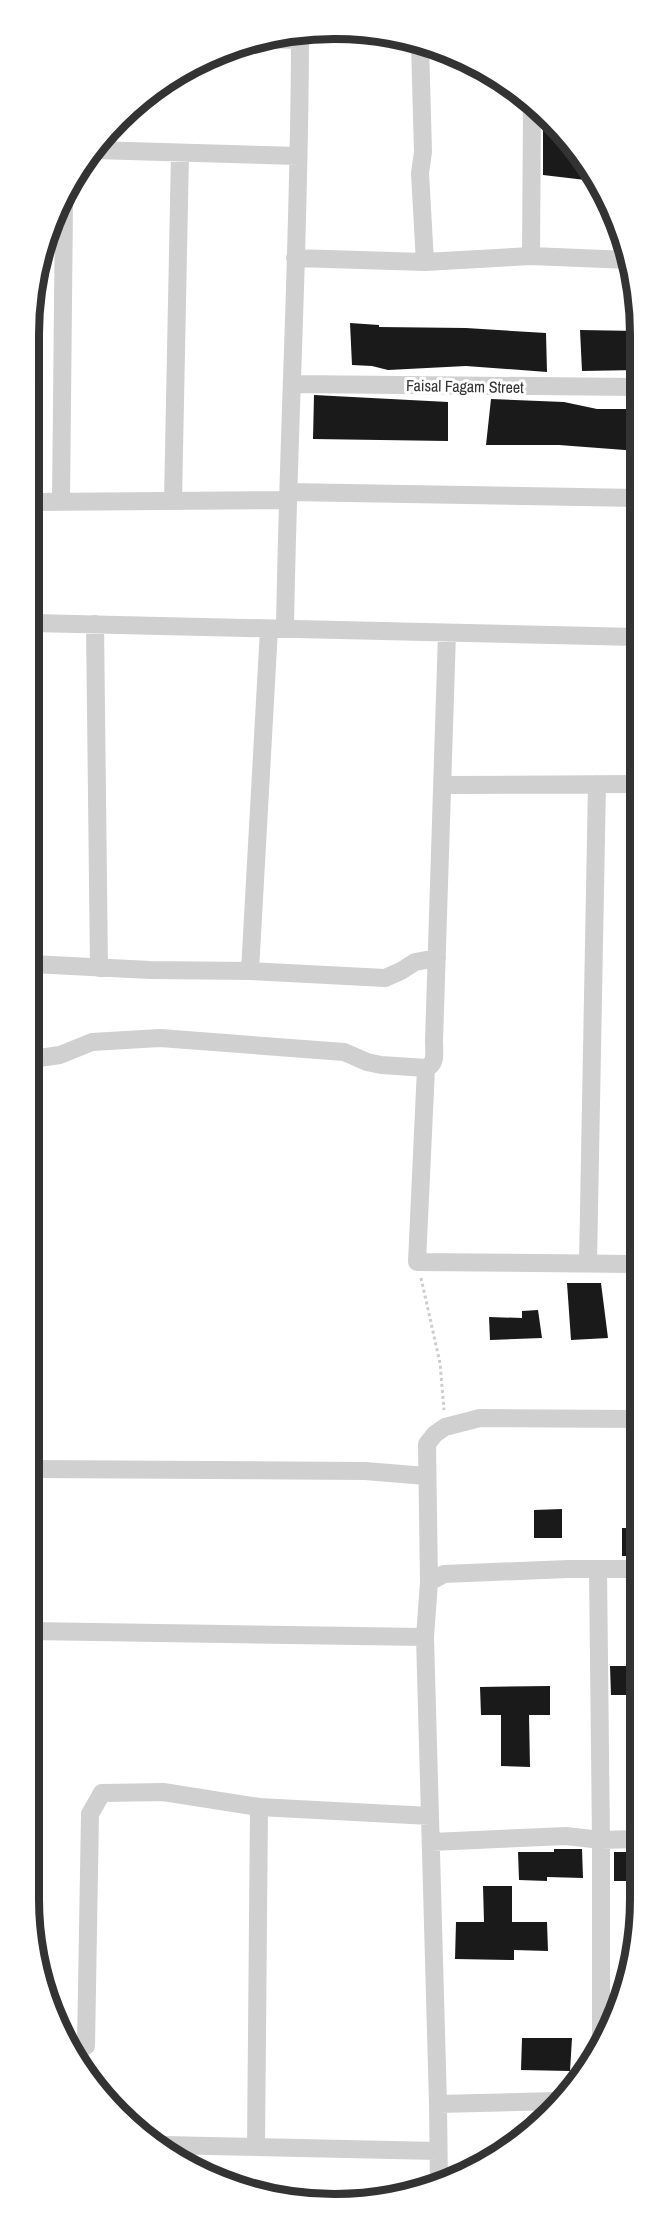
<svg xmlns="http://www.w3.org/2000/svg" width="669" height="2233" viewBox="0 0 669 2233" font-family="'Archivo Narrow',sans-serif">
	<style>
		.building { fill: #1a1a1a }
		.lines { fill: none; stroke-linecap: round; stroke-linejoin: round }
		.path { stroke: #cdcdcd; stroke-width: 3; stroke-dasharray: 3 3; stroke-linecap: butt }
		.street { stroke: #d0d0d0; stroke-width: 18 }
		.labels { text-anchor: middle; stroke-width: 6; stroke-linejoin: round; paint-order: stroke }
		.street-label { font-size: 16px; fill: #333; stroke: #fff }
		.rim { fill: none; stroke: #333; stroke-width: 8 }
	</style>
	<rect width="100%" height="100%" fill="#fff"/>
	<path class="building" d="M543,115L564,132L594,181L543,175Z
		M350,323L379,325V327L466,328L546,333L547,372L466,366L388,370L372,366L352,365Z
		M580,330L638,331V370L582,371Z
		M314,395L448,402V441L313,439Z
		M491,399L564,402L597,409H637L638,451L559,445H486Z
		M567,1283H601L608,1338L571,1340Z
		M538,1310L542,1338L490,1340L489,1317L522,1318V1311Z
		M562,1509V1538H534V1510Z
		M622,1528H636L635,1556H622Z
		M610,1666H635V1695H611Z
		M550,1686V1715H529L530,1767L501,1766V1715H481L480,1687Z
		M554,1849H582L583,1878L547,1877V1881L519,1880L518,1852H554Z
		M614,1852H635V1881H614Z
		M483,1886H512V1922H547L548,1951L514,1950V1960L455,1959L456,1922H484Z
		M522,2038H572L570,2071L521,2070Z"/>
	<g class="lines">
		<path class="path" d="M421,1278L440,1363L444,1410"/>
		<path class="street" d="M262,39L300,40
			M420,44L423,152L420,173L425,262
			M94,150L298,156
			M531,256L532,106
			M295,258L425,262L531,256L629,260
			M292,384L638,387
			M288,492L638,498
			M173,501L180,153
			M34,502L287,500
			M61,502L64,203
			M33,623L637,637
			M95,624L99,968
			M285,629C288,431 300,233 300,34
			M443,785L637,784
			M32,964L150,970L250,971L385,978L401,971L415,962L437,958
			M250,971L269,629
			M32,1059L60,1055L92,1042L160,1038L344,1052L367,1062L381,1065L426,1068C437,1064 434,1052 434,1041L447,633
			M426,1068L417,1262L636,1264
			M588,1263L597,784
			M30,1469L365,1471L426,1476
			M598,1569L601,1840L635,1839
			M429,1582L444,1574L568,1569H635
			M29,1631L425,1637
			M431,1842L566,1836L601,1840V2048
			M86,2046L90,1814L102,1793L163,1792L259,1807
			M438,2104L556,2101
			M163,2145L438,2151
			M256,2147L259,1807L430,1816
			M439,2185L438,2104L425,1637L429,1582L427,1444L435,1434L445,1427L480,1418L636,1419"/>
	</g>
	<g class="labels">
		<g class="street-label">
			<text transform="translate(465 386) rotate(1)" y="6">Faisal Fagam Street</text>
		</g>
	</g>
	<path d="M0 0H669V2233H0ZM334 39H335A295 295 0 0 1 630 334V1899A295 295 0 0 1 335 2194H334A295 295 0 0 1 39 1899V334A295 295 0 0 1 334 39Z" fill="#fff" fill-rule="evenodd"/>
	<path class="rim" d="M334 39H335A295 295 0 0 1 630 334V1899A295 295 0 0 1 335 2194H334A295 295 0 0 1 39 1899V334A295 295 0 0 1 334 39Z"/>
</svg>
